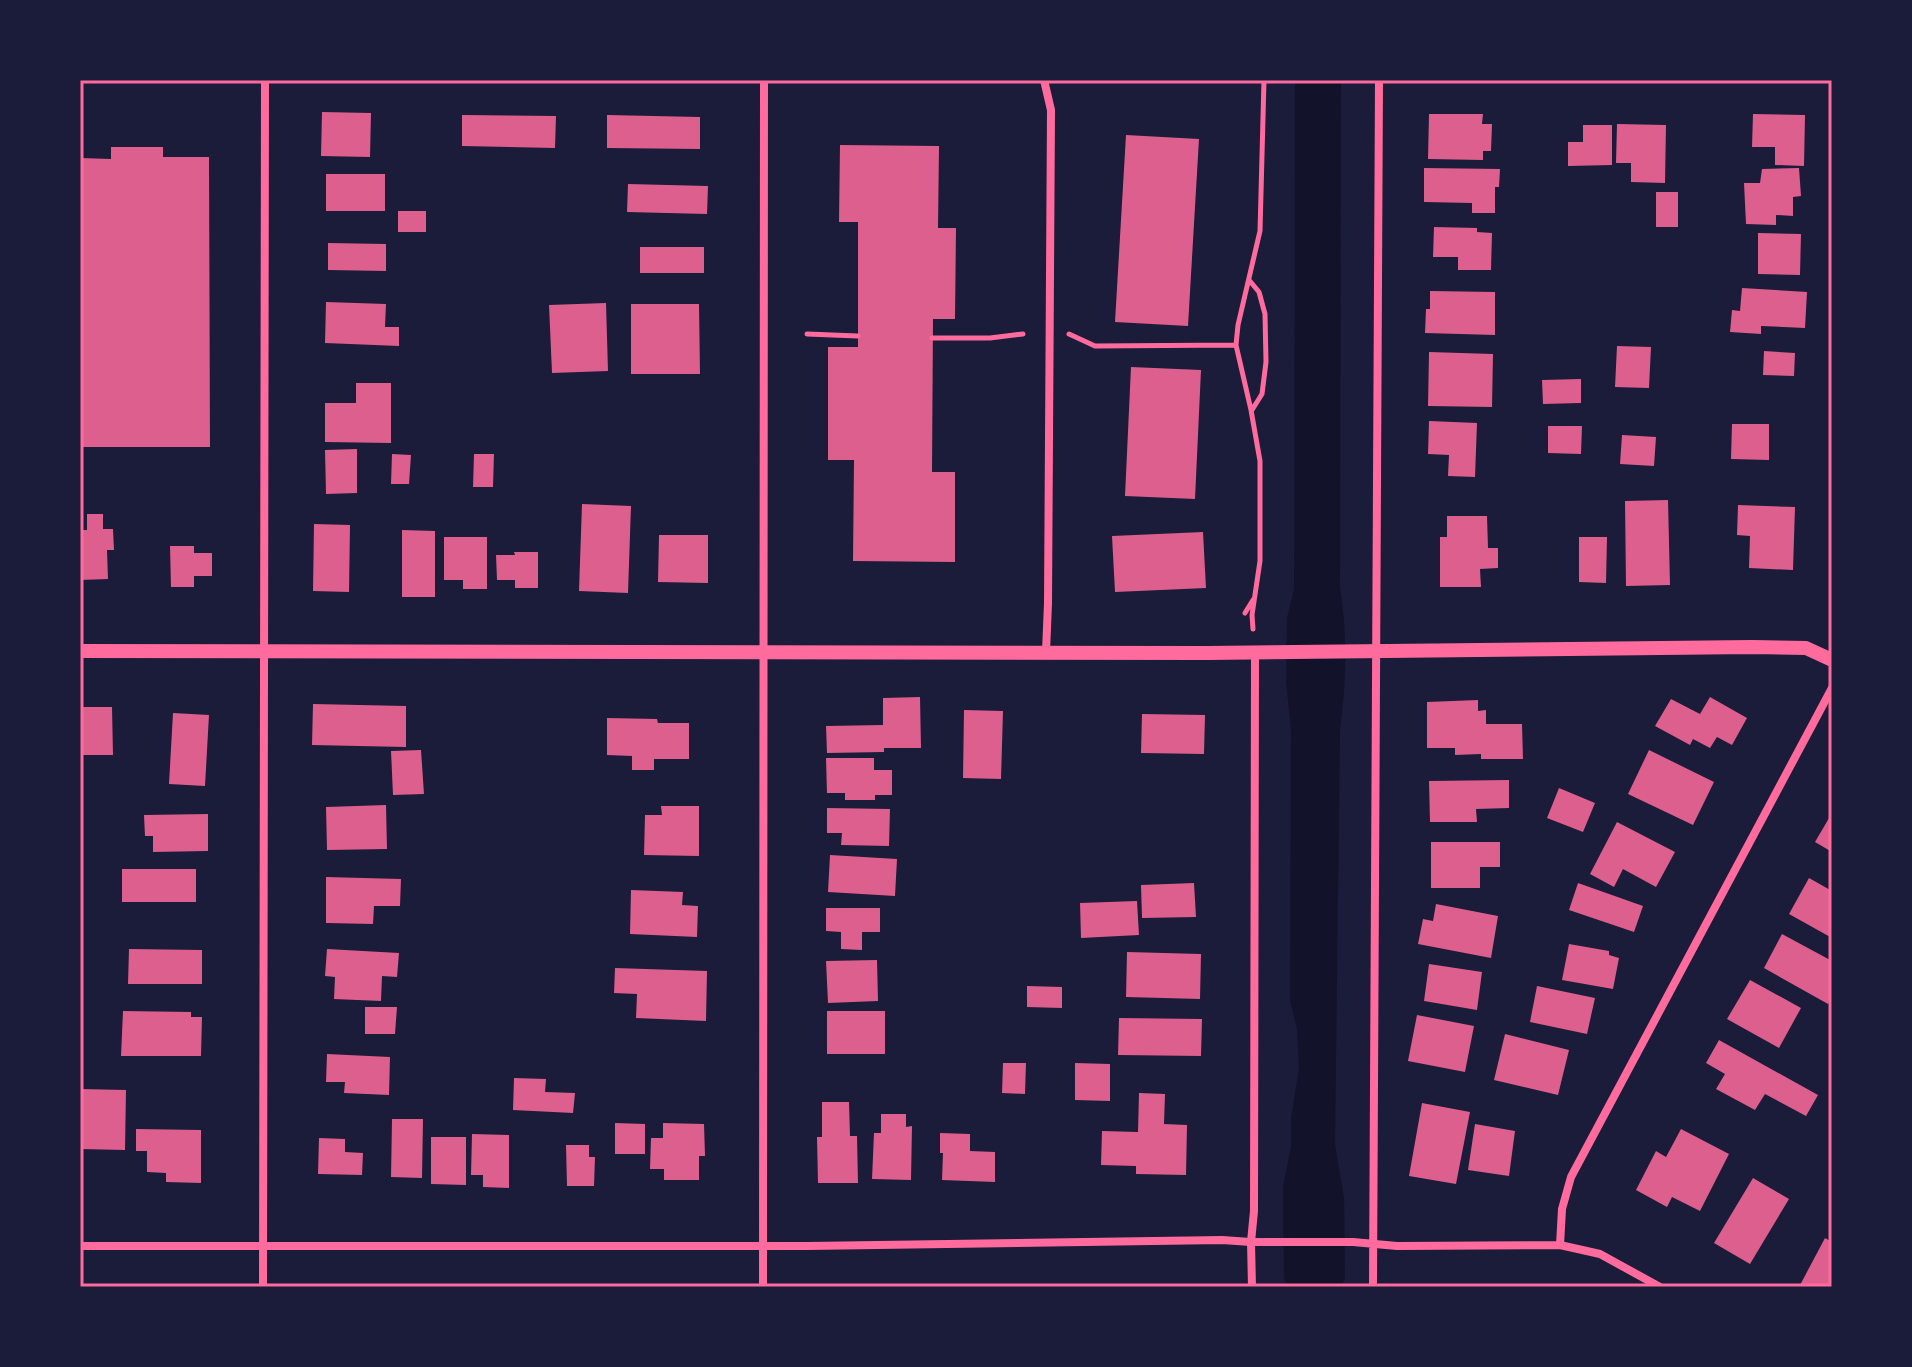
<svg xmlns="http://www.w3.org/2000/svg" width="1912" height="1367" viewBox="0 0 1912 1367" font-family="'Noto Sans',sans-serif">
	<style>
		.water { fill: #12122b }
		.building { fill: #dd5f8e }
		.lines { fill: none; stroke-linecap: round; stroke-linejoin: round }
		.path { stroke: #ff6b9d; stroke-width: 5 }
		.minor { stroke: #ff6b9d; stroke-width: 8 }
		.tertiary { stroke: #ff6b9d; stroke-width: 14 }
		.neatline { fill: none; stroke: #ff6b9d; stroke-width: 3 }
	</style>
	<rect width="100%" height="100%" fill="#1b1b3a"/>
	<path class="water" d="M1295,80H1341L1340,588C1348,636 1346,683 1340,731L1335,1144L1344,1198L1345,1278L1341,1287H1287L1284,1278L1283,1186L1291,1147V1119L1299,1068L1297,1029L1290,1000L1291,731L1286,680L1287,618L1294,590Z"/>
	<path class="building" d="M322,112L371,113L370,157L321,156Z
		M1429,114H1483L1482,124H1492L1491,151H1483V160L1428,159Z
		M1753,114L1805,115L1804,166L1775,165V147H1752Z
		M462,115L556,116L555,148L462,146Z
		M607,115L700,117V149L607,148Z
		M1617,124L1666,125L1665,183L1631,182V163H1616Z
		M1583,125H1612V165L1568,166V142H1583Z
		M1126,135L1199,139L1188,326L1115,322Z
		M840,145L939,146L938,228H956L955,319H933L932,472H955V562L853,561L854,460H828V347H858V222H839Z
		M111,147H163V157H209L210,447H80V158L111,159Z
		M1424,168L1500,169L1499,187H1495V213H1472V203L1424,202Z
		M1799,168L1801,196L1793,197V216L1776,215V225L1746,224L1744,183H1760L1762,169Z
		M326,174H385V211H326Z
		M628,184L708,186L707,214L627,212Z
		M1656,192H1678V227H1656Z
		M398,211H426V232H398Z
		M1434,227L1477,228V232L1492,233L1491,270H1458V257H1433Z
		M1758,233L1801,234L1800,275L1758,274Z
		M328,243L386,244V271L328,270Z
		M640,247H704V273H640Z
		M1742,288L1807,292L1805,328L1761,326V334L1730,332L1732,310L1740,311Z
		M1430,291L1495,292V335L1425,333L1426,309H1430Z
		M326,302L386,304L385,327H399V346L325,343Z
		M606,303L608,371L552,373L549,305Z
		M631,304H699L700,374H631Z
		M1617,346L1651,347L1649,388L1615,387Z
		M1764,351L1795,353L1794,376L1763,375Z
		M1429,352L1493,354L1492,407L1428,406Z
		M1131,367L1201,370L1195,499L1125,496Z
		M1581,379V403L1543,404L1542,380Z
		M356,383H391V443L325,442V403H356Z
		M1429,421L1477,423L1475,477L1448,476L1449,455L1428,454Z
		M1732,424H1769V460L1731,459Z
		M1548,426H1582L1581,454L1548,453Z
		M1622,435L1656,437L1654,466L1620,464Z
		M357,449V493L326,494L325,450Z
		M392,454L411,455L409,484H391Z
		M474,454H494L493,487H473Z
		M1668,500L1670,585L1626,586L1625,501Z
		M582,504L631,506L628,593L579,591Z
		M1738,505L1795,507L1793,570L1749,568L1750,536L1737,535Z
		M87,514H103V529H113L114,550H107L108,579L80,580V543H82V530H87Z
		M1447,516H1487L1488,548H1498V568L1480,569L1481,587H1440V537H1447Z
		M314,524L350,525L349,592L313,591Z
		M402,530L435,531V597H402Z
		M1203,532L1206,588L1115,592L1112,536Z
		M659,535H708V583L658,582Z
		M444,537H487V589H463V580H444Z
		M1579,537H1607L1606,583L1579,582Z
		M170,546H194V553H212V576H194V587H171Z
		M514,552H538V588H515V580H497L496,555H515Z
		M920,697L921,748H884V752L827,753L826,726L883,725V698Z
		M1710,697L1747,718L1732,745L1717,737L1710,748L1693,739L1690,745L1655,726L1671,699L1700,714Z
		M1478,700V711L1486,710V724H1522L1523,759H1481V754L1455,755V748H1427V702Z
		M313,704L406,706V747L312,745Z
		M80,707H112L113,755H80Z
		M964,710L1003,711L1001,779L963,778Z
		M173,713L209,715L205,786L169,784Z
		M1142,714L1205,715L1204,754L1141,753Z
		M607,718L657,719L658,723H689V759H654V770H632V756L607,755Z
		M421,750L424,794L393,795L391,751Z
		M1649,750L1714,782L1693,825L1628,794Z
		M826,758H874V770H892V795H875V800H845V793H827Z
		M1509,780V808L1476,809L1477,822H1430L1429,781Z
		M1559,788L1595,803L1583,832L1547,818Z
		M386,805L387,849L327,850L326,807Z
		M661,806H699V856L644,855L645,815H662Z
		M827,808L890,809L889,846L841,845L842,833H827Z
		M1832,813V852L1815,842Z
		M208,814V851L153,852V836H145L144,815Z
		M1617,822L1675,852L1656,887L1623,869L1614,887L1590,874Z
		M1431,842H1500V867H1480V888H1431Z
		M830,855L897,859L895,896L828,892Z
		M122,869H196V902H122Z
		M326,877L401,879L400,906H374L373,924L326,923Z
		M1809,878L1832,891V938L1789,914Z
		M1194,883L1196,917L1142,918L1141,885Z
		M1578,883L1643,906L1634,932L1569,910Z
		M631,890L683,892L682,905L698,906L697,937L630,934Z
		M1137,901L1139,935L1081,938L1080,903Z
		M1436,904L1498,916L1491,958L1418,944L1423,919L1433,921Z
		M826,908H880V932H862V950L841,949V932L826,931Z
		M1782,934L1832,961V996L1828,1004L1764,968Z
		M1569,944L1609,951V955L1619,958L1613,989L1562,980Z
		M129,949L202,950V984H128Z
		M327,949L399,953L397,977L382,976L381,1001L334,999L335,977L325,976Z
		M1127,952L1201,954L1200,999L1126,997Z
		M877,960L878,1001L828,1003L826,961Z
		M1429,964L1482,972L1477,1010L1424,1001Z
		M615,968L707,971L706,1021L636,1018L637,994L614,993Z
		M1750,980L1801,1008L1779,1048L1727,1019Z
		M1027,986L1062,987V1008L1027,1007Z
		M1537,986L1595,998L1587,1034L1530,1022Z
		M365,1007H397L395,1034H365Z
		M123,1011L191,1012V1017H202L201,1056H121Z
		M827,1011H885V1054H827Z
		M1417,1015L1474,1026L1465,1072L1408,1061Z
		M1119,1018L1202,1019L1201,1056L1118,1055Z
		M1505,1034L1569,1050L1558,1095L1494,1080Z
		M1719,1040L1818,1095L1806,1116L1765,1094L1755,1110L1716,1089L1725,1074L1706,1063Z
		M327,1054L390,1057L389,1095L344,1093L345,1082H326Z
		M1003,1063H1026L1025,1094L1002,1093Z
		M1075,1063L1110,1064V1101L1075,1100Z
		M514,1078L546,1079L545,1092L575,1093L573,1113L513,1110Z
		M80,1089L126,1090L125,1150L80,1149Z
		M1139,1093L1165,1094L1164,1124L1187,1125L1186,1175L1136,1174V1166L1101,1165L1102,1131L1138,1132Z
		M822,1102H849L850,1136H857L858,1183H818L817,1137H822Z
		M1422,1103L1470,1112L1456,1184L1409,1176Z
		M881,1114H906V1127L912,1126L911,1180L872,1179L874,1133H881Z
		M392,1119H423L422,1178L391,1177Z
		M615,1123L645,1124V1154H615Z
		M663,1123L704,1124L705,1156H699V1180H664V1169H650L651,1138H663Z
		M1475,1124L1515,1131L1509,1176L1468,1170Z
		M136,1129L201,1130V1183L166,1182V1173L147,1172V1151H136Z
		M1681,1129L1729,1154L1700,1211L1672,1197L1667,1207L1636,1190L1656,1151L1666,1157Z
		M940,1133L970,1134V1151L995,1152V1182L942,1180L943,1153H940Z
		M472,1134L509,1135V1188L483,1187V1175H471Z
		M431,1137H466V1185L431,1184Z
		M319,1138L345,1139V1152L363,1153L362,1175L318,1174Z
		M566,1145H589V1157H595L594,1186H567Z
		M1753,1178L1789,1199L1750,1264L1714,1243Z
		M1825,1238L1832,1242V1287H1799Z"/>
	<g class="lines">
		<path class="path" d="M1249,280L1259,292L1265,314L1266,362L1262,394L1252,410
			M807,334L858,336
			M1069,334L1095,346L1236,345
			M932,338H990L1023,334
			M1245,613L1253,600
			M1253,629L1252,615L1260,561V461L1251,410L1236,345L1238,325L1260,231L1264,80"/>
		<path class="minor" d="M1044,80L1051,110L1048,603L1046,652
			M1560,1245L1562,1209L1571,1177L1832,688
			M80,1246H807L1222,1240L1251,1242H1353L1397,1246L1560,1245L1600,1254L1660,1287
			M263,1287L265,80
			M763,1287L764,80
			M1252,1287L1251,1242L1254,1211L1255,652
			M1373,1287L1379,80"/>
		<path class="tertiary" d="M80,651L1208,653L1752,647L1806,648L1832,660"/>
	</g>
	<rect width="1912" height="1367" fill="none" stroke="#1b1b3a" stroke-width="164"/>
	<rect x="82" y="82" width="1748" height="1203" class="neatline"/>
</svg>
